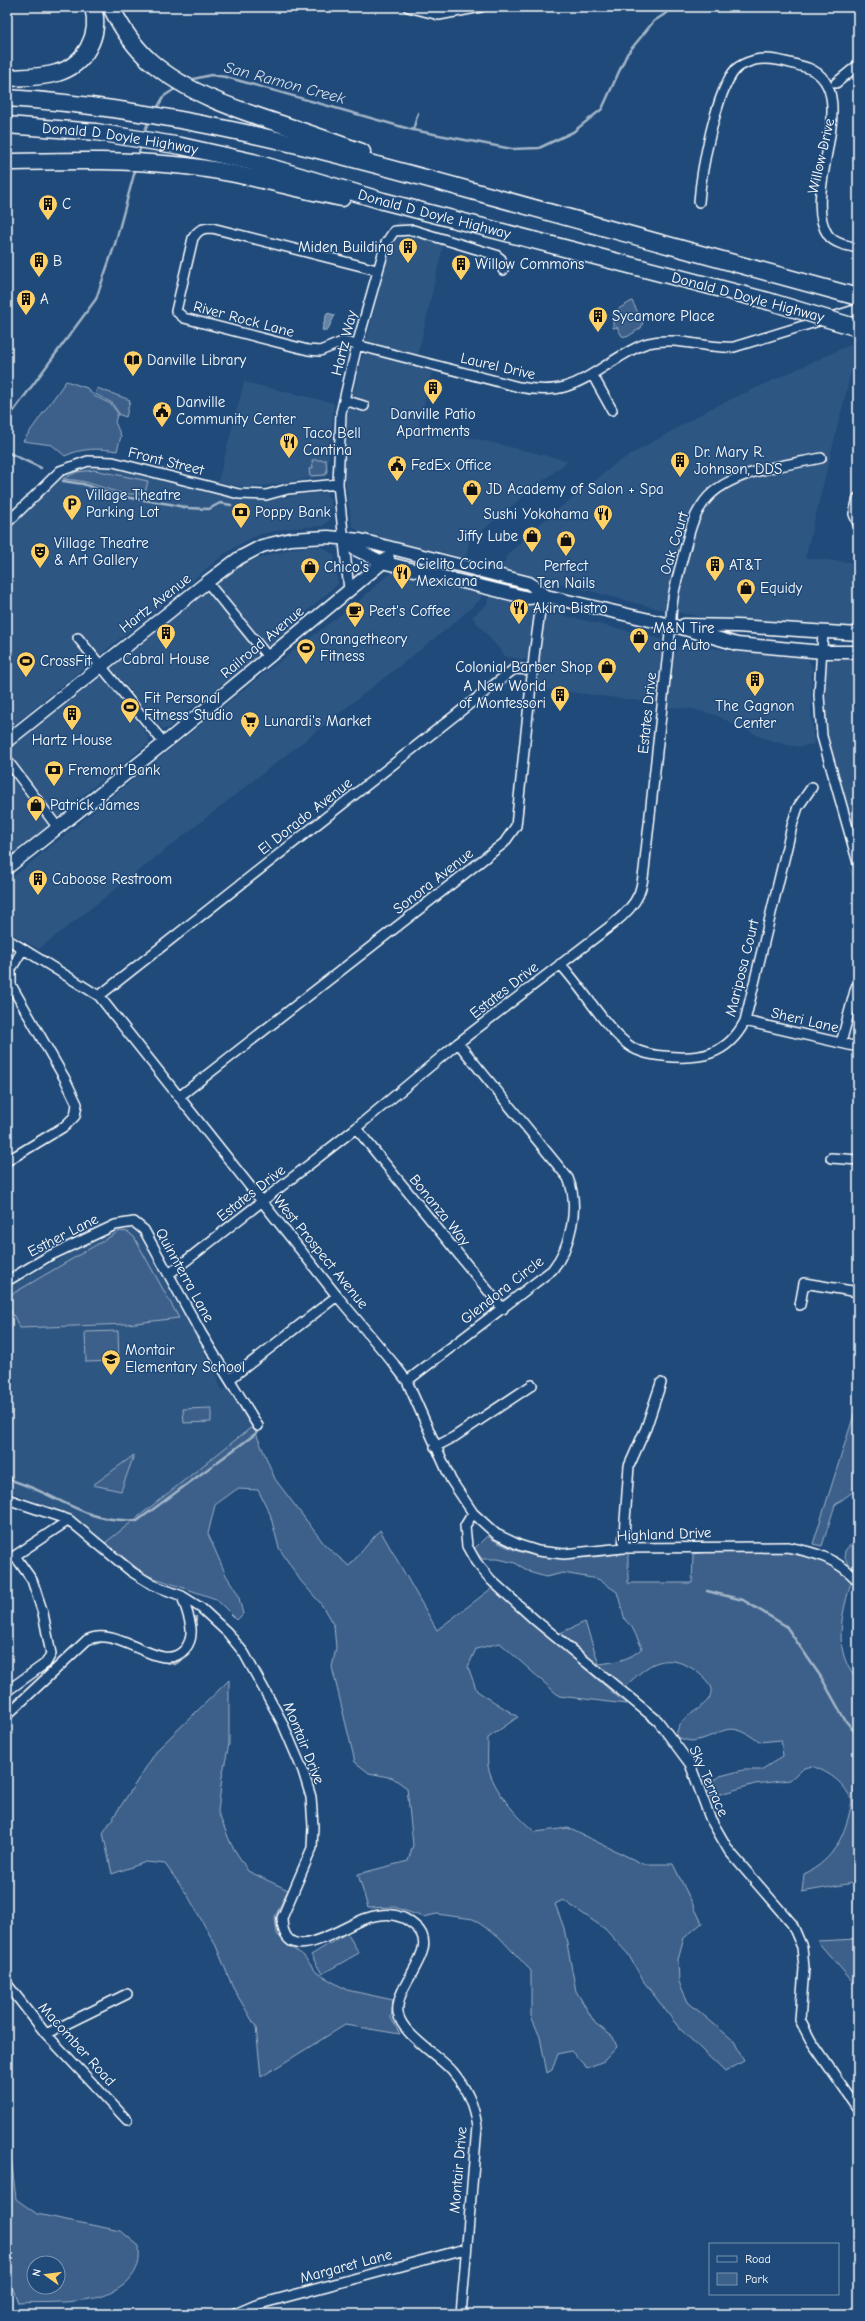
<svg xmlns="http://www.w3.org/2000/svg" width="865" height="2321" viewBox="0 0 865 2321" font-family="'Comic Neue',sans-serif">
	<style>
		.built { fill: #2e5683 }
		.green { fill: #3c618b; stroke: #9eb0c5; fill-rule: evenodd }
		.water { fill: #6583a4; stroke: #a3b5c8 }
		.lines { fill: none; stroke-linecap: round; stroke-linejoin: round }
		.stream { stroke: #a3b5c8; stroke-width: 2.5 }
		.street-casing { stroke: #fff; stroke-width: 12 }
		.secondary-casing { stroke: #fff; stroke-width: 15 }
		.highway-casing { stroke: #fff; stroke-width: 19 }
		.street { stroke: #1f4a7a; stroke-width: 9 }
		.secondary { stroke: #1f4a7a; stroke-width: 12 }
		.highway { stroke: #1f4a7a; stroke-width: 16 }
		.highway-bridge-casing { stroke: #fff; stroke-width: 19; stroke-linecap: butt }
		.highway-bridge { stroke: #1f4a7a; stroke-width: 16 }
		.labels { text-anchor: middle; stroke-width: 3; stroke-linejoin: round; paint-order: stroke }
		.street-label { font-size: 15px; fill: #fff; stroke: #1f4a7a }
		.poi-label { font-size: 15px; fill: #fff; stroke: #1f4a7a; text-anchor: start }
		.water-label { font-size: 16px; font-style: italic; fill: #d8e0e8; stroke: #1f4a7a }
	</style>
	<rect width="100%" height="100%" fill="#1f4a7a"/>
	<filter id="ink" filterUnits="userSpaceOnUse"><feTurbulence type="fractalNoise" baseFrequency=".025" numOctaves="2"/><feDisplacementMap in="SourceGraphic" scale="8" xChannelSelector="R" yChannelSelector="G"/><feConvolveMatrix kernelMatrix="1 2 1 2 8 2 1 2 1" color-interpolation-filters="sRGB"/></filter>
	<g filter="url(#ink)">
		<path class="built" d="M397,221L446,233L415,367L432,372L419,425L568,461L521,498L469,542L466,558L360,533L352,525L344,472L346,421Z
			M854,343L858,344L805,558L858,563V629L724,621L655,608L501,568L510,552L541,523L618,462L708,410Z
			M244,382L334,403L327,476L249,488L218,482Z
			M91,465L102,466L246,500L265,501L298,495L326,493L331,502V518L323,526L290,528L262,534L247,540L226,553L7,730V531L55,484V481L69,471Z
			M308,547H322L334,555L338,584L275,639L273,644L266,647L262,645L216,587V583L242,563L291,549Z
			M395,572L482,595L480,600L449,627L39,949L7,931V882L263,674L360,600L385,577Z
			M203,593L209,594L252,646L256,651V658L173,722L169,728L163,729L117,675L113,673L111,668Z
			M489,596L532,606L535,609L530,660L506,657L472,617L487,604Z
			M549,612L661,639L662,643L658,703L535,688L544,619Z
			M683,643L730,651L807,658L812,667L811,710L814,744L799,747L787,745L761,737L715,715L692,709L666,707L672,662L677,648Z
			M839,658H858V845L826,730V666L829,661Z
			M100,677L103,678L148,736L149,743L65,809L60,816H56L7,756V749Z
			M7,771L48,824L47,827L7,859Z
			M848,865L858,877V905L851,874Z
			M121,1227L131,1229L138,1233L212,1366L220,1386L222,1390L234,1389L253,1426L105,1543L76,1519L7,1490V1289L88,1242Z"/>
		<path class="green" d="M632,301L643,322L641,328L627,337L622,336L617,327L613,328V312Z
			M66,381L87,388L94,396L111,404L119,415H117L115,422L121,436L117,451C99,448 81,448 65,456L52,445L23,441Z
			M97,388L130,400L126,417L120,415L112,403L95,394Z
			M312,460H326L327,471L325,475L310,476L309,469L313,468Z
			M94,470L148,481L145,493C124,498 105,487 85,482C78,480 70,480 63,479L77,472Z
			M120,1231L128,1232L134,1237L179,1318L127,1324L20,1328L7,1303V1297Z
			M118,1331L119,1361L86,1362L85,1332Z
			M858,1402V1488L835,1505L822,1546L813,1544Z
			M211,1408V1422L184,1423L183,1409Z
			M253,1426L275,1479L325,1545L349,1566L380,1530L437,1630L492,1588L626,1704L559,1696L500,1643L476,1649L468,1667L477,1691L518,1717L488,1738C488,1747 487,1757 488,1766C493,1790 517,1817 535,1832L568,1828L643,1864H673L702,1923L684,1938L678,1960L679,1982L688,2002L734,2041L744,2061L725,2072L679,2028L644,1982L628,1954L605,1929L563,1900L555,1904L564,1928L576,1991L595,2023L613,2037L617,2047L604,2061L587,2068L571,2051L558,2054L552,2070L547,2073L540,2037L531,2016V1971L498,1936L473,1919L437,1914L423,1917L394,1907L368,1908L358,1874L408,1861L413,1845L407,1788L393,1778L369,1773L355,1762L332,1667L336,1648L334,1626L321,1604L300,1580L279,1548L270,1514L258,1490L237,1489L215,1505L208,1534L226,1575L238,1594L243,1614L237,1620L216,1599L146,1575L105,1543Z
			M134,1455L121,1491L93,1485Z
			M487,1536C533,1566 576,1559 628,1553V1583H692L693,1554C722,1550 775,1547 803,1554C821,1559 836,1569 852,1579C842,1614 831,1650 858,1681V1988L817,1941L857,1939L853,1883L802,1892L804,1874C835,1860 846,1833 852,1801C844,1782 830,1773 812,1766L802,1769L790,1780L755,1784L710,1797L705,1785L720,1776L743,1770H761L783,1756L781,1740L759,1742C726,1716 723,1737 692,1741C687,1741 681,1738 676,1737C678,1716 696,1714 708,1700C710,1698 711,1692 712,1688C702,1672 679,1656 659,1662C646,1665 633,1680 623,1688L583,1657L560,1633L585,1622L599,1664C615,1662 630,1660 642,1648L632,1627L625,1620L617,1592L598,1579L563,1573L546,1577L532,1573L515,1563L498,1559H482L474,1549Z
			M853,1544L858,1545V1573C848,1565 836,1552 853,1544Z
			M229,1680V1744L222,1777L218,1812L231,1844L248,1871L288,1890L275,1917L277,1934L287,1945L303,1955L317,1973L347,1990L393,2000L391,2018L400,2034L345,2025L261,2077L256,2027L233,1988L216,1946L188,1896L165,1864L146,1862L112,1874L103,1833L158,1749Z
			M347,1933L359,1953L322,1974L311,1955Z
			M7,2143L10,2148L16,2199L37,2214L121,2231L139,2246C139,2252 140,2259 138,2265C122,2309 55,2301 18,2303L13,2289L7,2285ZM34,2263H58V2287H34Z"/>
		<path class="water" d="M327,313L335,315L327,331L322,330Z"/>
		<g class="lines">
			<path class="stream" d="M189,80L211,75L226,77L413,130L512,149L539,148L573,132L602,109L627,54L654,21L676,7
				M156,110L164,96L178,87
				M413,130L418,113
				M143,135L149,121
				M138,156L141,146
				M7,420L96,299L115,244L136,167
				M7,452L41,468
				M63,481L83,484L117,496L170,504L188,508L209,509L220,503L231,505
				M7,1479C38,1487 64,1505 93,1515C107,1520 122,1520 137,1521L258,1432
				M707,1591L743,1600L786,1626L821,1677L845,1720L858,1736
				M195,1632L196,1617
				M94,1644L103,1641
				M124,1647L152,1659L175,1664L188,1655L195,1637"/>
			<defs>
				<path id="street" d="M408,7L439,15L481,7
					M836,83L858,65
					M699,202C701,172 716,90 736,69C741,64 748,62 755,60C771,56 793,64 808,68C865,90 799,194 828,235C835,244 848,246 858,248
					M377,270L212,228C202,228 198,230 193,238L176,311L184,318L308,350L320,351L342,342L349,343L519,387C566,396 580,381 618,358C628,352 637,346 648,343C676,336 706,349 734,347L858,309
					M592,374L612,410
					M344,400L364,406
					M858,498L854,514L858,524
					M7,523L60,471L88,461L113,462L239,494L266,495L288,489L338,484
					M207,582L269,658
					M349,590L338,484L341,413L357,345L386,243L394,231L413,230L496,255L501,259L503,270
					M823,633L819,695L822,736L858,863
					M78,638L164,743
					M7,760L58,828
					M7,939L99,996L337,1296L394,1364L407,1381L451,1480L473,1513L496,1534L519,1545L538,1551L564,1554L623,1548L787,1547C815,1552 838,1559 858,1581
					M560,964C583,988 600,1021 626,1043C636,1052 650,1055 663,1056C699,1060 727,1056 745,1021L793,822L798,807L812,787
					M99,996L514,669L533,670
					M745,1021L858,1047
					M841,1043L856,987
					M180,1096L504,843L516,826L535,648L540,611L546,596
					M356,1128L503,1309
					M831,1158L858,1160
					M7,1161L65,1126L75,1116L77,1104L65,1079L11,985V969L23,949
					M169,1274L356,1128L458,1043L613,924C644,899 642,888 646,851L671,625C670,601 677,580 683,556C688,539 691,520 702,505C723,471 784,466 821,458
					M7,1281L49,1256L115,1225L134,1222L144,1230L201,1333L258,1426
					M800,1305L804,1283L858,1292
					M230,1379L337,1296
					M407,1381L552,1270C571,1247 580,1206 568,1178L458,1043
					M435,1447L454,1437L532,1385
					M7,1499L69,1520L132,1572L153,1585L182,1596L201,1608L227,1632L244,1653L282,1722L303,1771L311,1797L313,1826L312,1848L282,1918C283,1972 343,1925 367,1918C377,1915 391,1913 400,1917C406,1918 411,1923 415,1926C443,1949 394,1983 398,2013C401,2034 440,2056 453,2072C467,2089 474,2105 477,2127L461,2314
					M473,1513L465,1526L467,1546L476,1562L491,1580L535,1620L658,1721L690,1764L710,1818L729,1851L792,1924L802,1947L804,1968L800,2020L811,2041L858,2109
					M623,1548L629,1466L646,1428L661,1383
					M7,1561L69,1520
					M7,1691L46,1663L51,1654L43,1613L32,1580L15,1556
					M7,1715L87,1640C118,1623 162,1677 185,1649C198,1634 187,1613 182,1596
					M7,1984L46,2034L127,2120
					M46,2034L127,1994
					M235,2314L256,2305L465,2249"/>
				<path id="secondary" d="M344,540L355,549L382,562L528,598L546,596L671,625L737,644L822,652H858
					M684,625L737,626L858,634
					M7,741L207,582L239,558L262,546L291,539L328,537L360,540L529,583L546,596
					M7,868L172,737L388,558"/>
				<g id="highway">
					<path d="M111,7C121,27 133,46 150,61C191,97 248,113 299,130C320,137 341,145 362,152"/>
					<path d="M7,78C23,77 41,78 57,73C85,65 101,35 93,7"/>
					<path d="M7,98C167,108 322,149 476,192C603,227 731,263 858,297"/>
					<path id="s1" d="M7,125L96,132L181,146L253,162L383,201L768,301"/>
					<path d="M7,162C63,161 119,159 175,165C232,170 286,187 342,198"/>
				</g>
			</defs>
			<use href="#street" class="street-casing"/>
			<use href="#secondary" class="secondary-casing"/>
			<use href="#highway" class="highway-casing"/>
			<use href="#street" class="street"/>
			<use href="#secondary" class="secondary"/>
			<use href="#highway" class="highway"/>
			<defs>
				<path id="highway-bridge" d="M768,301L858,328"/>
			</defs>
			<use href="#highway-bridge" class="highway-bridge-casing"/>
			<use href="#highway-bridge" class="highway-bridge"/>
		</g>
	</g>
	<defs>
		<symbol id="building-pin" viewBox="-11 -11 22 30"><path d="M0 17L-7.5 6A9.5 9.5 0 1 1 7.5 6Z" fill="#ffd166" stroke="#1f4a7a"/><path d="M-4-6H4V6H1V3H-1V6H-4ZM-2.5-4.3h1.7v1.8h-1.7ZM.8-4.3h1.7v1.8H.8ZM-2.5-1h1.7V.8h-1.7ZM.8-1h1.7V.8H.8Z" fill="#111"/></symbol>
		<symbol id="library-pin" viewBox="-11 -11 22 30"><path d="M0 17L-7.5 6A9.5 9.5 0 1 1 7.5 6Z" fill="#ffd166" stroke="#1f4a7a"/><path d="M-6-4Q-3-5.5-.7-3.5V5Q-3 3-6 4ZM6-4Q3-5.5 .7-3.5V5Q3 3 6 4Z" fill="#111"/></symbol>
		<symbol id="civic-pin" viewBox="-11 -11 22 30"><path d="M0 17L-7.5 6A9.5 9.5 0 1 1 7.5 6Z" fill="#ffd166" stroke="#1f4a7a"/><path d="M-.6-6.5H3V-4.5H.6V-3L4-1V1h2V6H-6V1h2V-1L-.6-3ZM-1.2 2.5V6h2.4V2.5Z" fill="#111"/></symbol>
		<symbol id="restaurant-pin" viewBox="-11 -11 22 30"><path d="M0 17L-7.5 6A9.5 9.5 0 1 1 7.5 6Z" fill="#ffd166" stroke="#1f4a7a"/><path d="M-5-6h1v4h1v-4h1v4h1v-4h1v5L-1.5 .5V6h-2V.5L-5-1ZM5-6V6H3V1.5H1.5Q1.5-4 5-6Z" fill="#111"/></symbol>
		<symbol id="shop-pin" viewBox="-11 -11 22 30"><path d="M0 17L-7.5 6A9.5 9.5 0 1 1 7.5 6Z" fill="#ffd166" stroke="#1f4a7a"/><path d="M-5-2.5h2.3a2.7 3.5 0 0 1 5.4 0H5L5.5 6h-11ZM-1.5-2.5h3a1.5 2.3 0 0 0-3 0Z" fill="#111"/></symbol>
		<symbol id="parking-pin" viewBox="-11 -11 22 30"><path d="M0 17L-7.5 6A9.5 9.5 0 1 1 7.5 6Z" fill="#ffd166" stroke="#1f4a7a"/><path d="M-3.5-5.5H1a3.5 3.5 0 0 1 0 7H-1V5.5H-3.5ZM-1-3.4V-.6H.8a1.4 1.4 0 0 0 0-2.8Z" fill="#111"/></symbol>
		<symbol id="bank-pin" viewBox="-11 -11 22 30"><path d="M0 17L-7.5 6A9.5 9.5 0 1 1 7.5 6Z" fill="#ffd166" stroke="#1f4a7a"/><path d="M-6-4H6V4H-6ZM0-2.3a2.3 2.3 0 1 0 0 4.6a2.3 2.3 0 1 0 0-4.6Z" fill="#111"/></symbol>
		<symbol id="theatre-pin" viewBox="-11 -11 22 30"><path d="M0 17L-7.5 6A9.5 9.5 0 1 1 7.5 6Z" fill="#ffd166" stroke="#1f4a7a"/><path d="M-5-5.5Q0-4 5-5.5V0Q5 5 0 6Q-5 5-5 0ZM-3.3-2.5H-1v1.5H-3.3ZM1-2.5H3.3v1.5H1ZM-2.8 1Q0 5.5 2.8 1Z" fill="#111"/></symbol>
		<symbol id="cafe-pin" viewBox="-11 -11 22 30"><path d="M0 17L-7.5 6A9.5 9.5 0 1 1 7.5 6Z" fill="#ffd166" stroke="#1f4a7a"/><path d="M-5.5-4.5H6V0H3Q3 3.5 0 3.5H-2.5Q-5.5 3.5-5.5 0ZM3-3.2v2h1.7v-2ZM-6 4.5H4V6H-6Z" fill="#111"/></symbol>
		<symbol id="stadium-pin" viewBox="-11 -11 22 30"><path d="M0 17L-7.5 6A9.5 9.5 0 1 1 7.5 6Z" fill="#ffd166" stroke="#1f4a7a"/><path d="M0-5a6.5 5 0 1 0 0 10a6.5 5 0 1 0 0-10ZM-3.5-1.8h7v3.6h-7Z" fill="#111"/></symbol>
		<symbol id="supermarket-pin" viewBox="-11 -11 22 30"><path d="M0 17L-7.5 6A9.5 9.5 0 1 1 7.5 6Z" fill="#ffd166" stroke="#1f4a7a"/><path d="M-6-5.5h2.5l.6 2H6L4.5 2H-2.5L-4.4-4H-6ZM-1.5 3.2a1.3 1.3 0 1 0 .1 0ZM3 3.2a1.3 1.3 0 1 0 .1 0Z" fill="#111"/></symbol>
		<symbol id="school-pin" viewBox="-11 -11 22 30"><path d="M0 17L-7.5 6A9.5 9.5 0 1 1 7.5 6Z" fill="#ffd166" stroke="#1f4a7a"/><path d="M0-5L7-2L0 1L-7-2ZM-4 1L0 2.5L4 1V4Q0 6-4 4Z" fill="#111"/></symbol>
	</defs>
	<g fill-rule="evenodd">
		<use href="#building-pin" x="37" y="193" width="22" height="30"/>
		<use href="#building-pin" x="397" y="236" width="22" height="30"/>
		<use href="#building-pin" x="28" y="250" width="22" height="30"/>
		<use href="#building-pin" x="450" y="253" width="22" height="30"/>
		<use href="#building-pin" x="15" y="288" width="22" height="30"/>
		<use href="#building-pin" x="587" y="305" width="22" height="30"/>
		<use href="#library-pin" x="122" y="349" width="22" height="30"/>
		<use href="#building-pin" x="422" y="377" width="22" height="30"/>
		<use href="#civic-pin" x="151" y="400" width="22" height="30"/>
		<use href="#restaurant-pin" x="278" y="431" width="22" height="30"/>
		<use href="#building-pin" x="669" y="450" width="22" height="30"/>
		<use href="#civic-pin" x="386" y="454" width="22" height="30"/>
		<use href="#shop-pin" x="461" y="478" width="22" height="30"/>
		<use href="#parking-pin" x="61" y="493" width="22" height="30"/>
		<use href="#bank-pin" x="230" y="501" width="22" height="30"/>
		<use href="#restaurant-pin" x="592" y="503" width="22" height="30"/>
		<use href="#shop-pin" x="521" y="525" width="22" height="30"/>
		<use href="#shop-pin" x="555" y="529" width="22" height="30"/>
		<use href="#theatre-pin" x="29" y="541" width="22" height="30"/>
		<use href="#building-pin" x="704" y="554" width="22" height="30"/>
		<use href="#shop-pin" x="299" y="556" width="22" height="30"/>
		<use href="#restaurant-pin" x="391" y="562" width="22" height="30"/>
		<use href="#shop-pin" x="735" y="577" width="22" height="30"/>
		<use href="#restaurant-pin" x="508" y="597" width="22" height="30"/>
		<use href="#cafe-pin" x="344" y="600" width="22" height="30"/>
		<use href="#building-pin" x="155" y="622" width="22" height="30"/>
		<use href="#shop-pin" x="628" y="626" width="22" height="30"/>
		<use href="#stadium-pin" x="295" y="637" width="22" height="30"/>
		<use href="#stadium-pin" x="15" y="650" width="22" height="30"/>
		<use href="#shop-pin" x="596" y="656" width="22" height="30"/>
		<use href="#building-pin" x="744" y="669" width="22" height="30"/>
		<use href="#building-pin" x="549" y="684" width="22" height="30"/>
		<use href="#stadium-pin" x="119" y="696" width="22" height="30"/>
		<use href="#building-pin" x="61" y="703" width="22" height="30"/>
		<use href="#supermarket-pin" x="239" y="710" width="22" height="30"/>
		<use href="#bank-pin" x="43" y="759" width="22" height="30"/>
		<use href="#shop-pin" x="25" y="794" width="22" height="30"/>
		<use href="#building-pin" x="27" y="868" width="22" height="30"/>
		<use href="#school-pin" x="100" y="1348" width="22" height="30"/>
	</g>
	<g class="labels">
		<g class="street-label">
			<text dy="5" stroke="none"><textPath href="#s1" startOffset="114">Donald D Doyle Highway</textPath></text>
			<text transform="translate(821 156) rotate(-77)" y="5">Willow Drive</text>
			<text dy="5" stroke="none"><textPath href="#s1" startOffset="438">Donald D Doyle Highway</textPath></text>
			<text transform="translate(748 297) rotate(15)" y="5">Donald D Doyle Highway</text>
			<text transform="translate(244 319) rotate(15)" y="5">River Rock Lane</text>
			<text transform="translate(344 343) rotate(-76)" y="5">Hartz Way</text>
			<text transform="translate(498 366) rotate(13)" y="5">Laurel Drive</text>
			<text transform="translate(166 461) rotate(14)" y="5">Front Street</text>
			<text transform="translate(674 543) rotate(-73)" y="5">Oak Court</text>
			<text transform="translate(155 603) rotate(-38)" y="5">Hartz Avenue</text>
			<text transform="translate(262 642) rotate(-40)" y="5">Railroad Avenue</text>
			<text transform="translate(647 713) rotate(-84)" y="5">Estates Drive</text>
			<text transform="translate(305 816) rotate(-38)" y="5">El Dorado Avenue</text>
			<text transform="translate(433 881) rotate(-38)" y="5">Sonora Avenue</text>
			<text transform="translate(742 968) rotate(-76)" y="5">Mariposa Court</text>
			<text transform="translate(504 990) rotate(-38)" y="5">Estates Drive</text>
			<text transform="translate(805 1020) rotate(13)" y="5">Sheri Lane</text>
			<text transform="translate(251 1193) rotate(-38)" y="5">Estates Drive</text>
			<text transform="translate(440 1210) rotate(51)" y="5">Bonanza Way</text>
			<text transform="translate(63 1235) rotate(-27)" y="5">Esther Lane</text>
			<text transform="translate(321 1252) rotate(51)" y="5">West Prospect Avenue</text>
			<text transform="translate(185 1275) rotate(61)" y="5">Quinnterra Lane</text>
			<text transform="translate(502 1290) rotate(-38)" y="5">Glendora Circle</text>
			<text transform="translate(664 1534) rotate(-2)" y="5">Highland Drive</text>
			<text transform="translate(304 1743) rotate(68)" y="5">Montair Drive</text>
			<text transform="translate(709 1781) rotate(66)" y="5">Sky Terrace</text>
			<text transform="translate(77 2044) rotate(48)" y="5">Macomber Road</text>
			<text transform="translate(458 2170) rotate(-85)" y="5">Montair Drive</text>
			<text transform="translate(346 2266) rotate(-15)" y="5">Margaret Lane</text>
		</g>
		<g class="poi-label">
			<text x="62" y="209">C</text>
			<text x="394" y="252" text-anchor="end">Miden Building</text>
			<text x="53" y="266">B</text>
			<text x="475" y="269">Willow Commons</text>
			<text x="40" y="304">A</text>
			<text x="612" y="321">Sycamore Place</text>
			<text x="147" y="365">Danville Library</text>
			<text x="176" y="407">Danville<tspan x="176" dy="17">Community Center</tspan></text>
			<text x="433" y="419" text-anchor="middle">Danville Patio<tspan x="433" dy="17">Apartments</tspan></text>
			<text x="303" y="438">Taco Bell<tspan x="303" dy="17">Cantina</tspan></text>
			<text x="694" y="457">Dr. Mary R.<tspan x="694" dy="17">Johnson, DDS</tspan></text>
			<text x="411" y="470">FedEx Office</text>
			<text x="486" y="494">JD Academy of Salon + Spa</text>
			<text x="86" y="500">Village Theatre<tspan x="86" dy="17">Parking Lot</tspan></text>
			<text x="255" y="517">Poppy Bank</text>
			<text x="589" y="519" text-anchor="end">Sushi Yokohama</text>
			<text x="518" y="541" text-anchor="end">Jiffy Lube</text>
			<text x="54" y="548">Village Theatre<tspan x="54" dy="17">&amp; Art Gallery</tspan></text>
			<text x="416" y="569">Cielito Cocina<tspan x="416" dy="17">Mexicana</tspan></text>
			<text x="729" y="570">AT&amp;T</text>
			<text x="566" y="571" text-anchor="middle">Perfect<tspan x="566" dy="17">Ten Nails</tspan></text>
			<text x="324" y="572">Chico's</text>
			<text x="760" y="593">Equidy</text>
			<text x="533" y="613">Akira Bistro</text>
			<text x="369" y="616">Peet's Coffee</text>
			<text x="653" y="633">M&amp;N Tire<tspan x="653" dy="17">and Auto</tspan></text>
			<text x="320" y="644">Orangetheory<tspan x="320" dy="17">Fitness</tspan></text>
			<text x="166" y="664" text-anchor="middle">Cabral House</text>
			<text x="40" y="666">CrossFit</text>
			<text x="593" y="672" text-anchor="end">Colonial Barber Shop</text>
			<text x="546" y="691" text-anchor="end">A New World<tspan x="546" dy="17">of Montessori</tspan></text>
			<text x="144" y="703">Fit Personal<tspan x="144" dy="17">Fitness Studio</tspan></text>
			<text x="755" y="711" text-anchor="middle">The Gagnon<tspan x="755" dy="17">Center</tspan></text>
			<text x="264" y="726">Lunardi's Market</text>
			<text x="72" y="745" text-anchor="middle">Hartz House</text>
			<text x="68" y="775">Fremont Bank</text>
			<text x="50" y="810">Patrick James</text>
			<text x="52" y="884">Caboose Restroom</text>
			<text x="125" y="1355">Montair<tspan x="125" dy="17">Elementary School</tspan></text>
		</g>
		<g class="water-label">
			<text transform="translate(285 82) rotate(15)" y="6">San Ramon Creek</text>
		</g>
	</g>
	<rect width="865" height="2321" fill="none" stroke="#1f4a7a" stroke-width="24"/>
	<rect x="12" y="12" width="841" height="2297" fill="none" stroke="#fff" stroke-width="1.5" filter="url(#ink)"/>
	<rect x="709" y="2243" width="130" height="52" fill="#1f4a7a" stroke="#7992af"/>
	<rect x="717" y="2256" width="20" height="6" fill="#1f4a7a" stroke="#7992af"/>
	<text x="745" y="2263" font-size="12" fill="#ffffff">Road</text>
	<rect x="717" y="2273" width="20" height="12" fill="#3c618b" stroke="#7992af"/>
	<text x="745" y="2283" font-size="12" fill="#ffffff">Park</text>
	<g transform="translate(46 2275) rotate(284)"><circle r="19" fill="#1f4a7a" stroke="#7992af"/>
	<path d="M0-3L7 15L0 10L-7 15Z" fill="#ffd166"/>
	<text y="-6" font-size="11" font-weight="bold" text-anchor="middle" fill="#ffffff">N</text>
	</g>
</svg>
